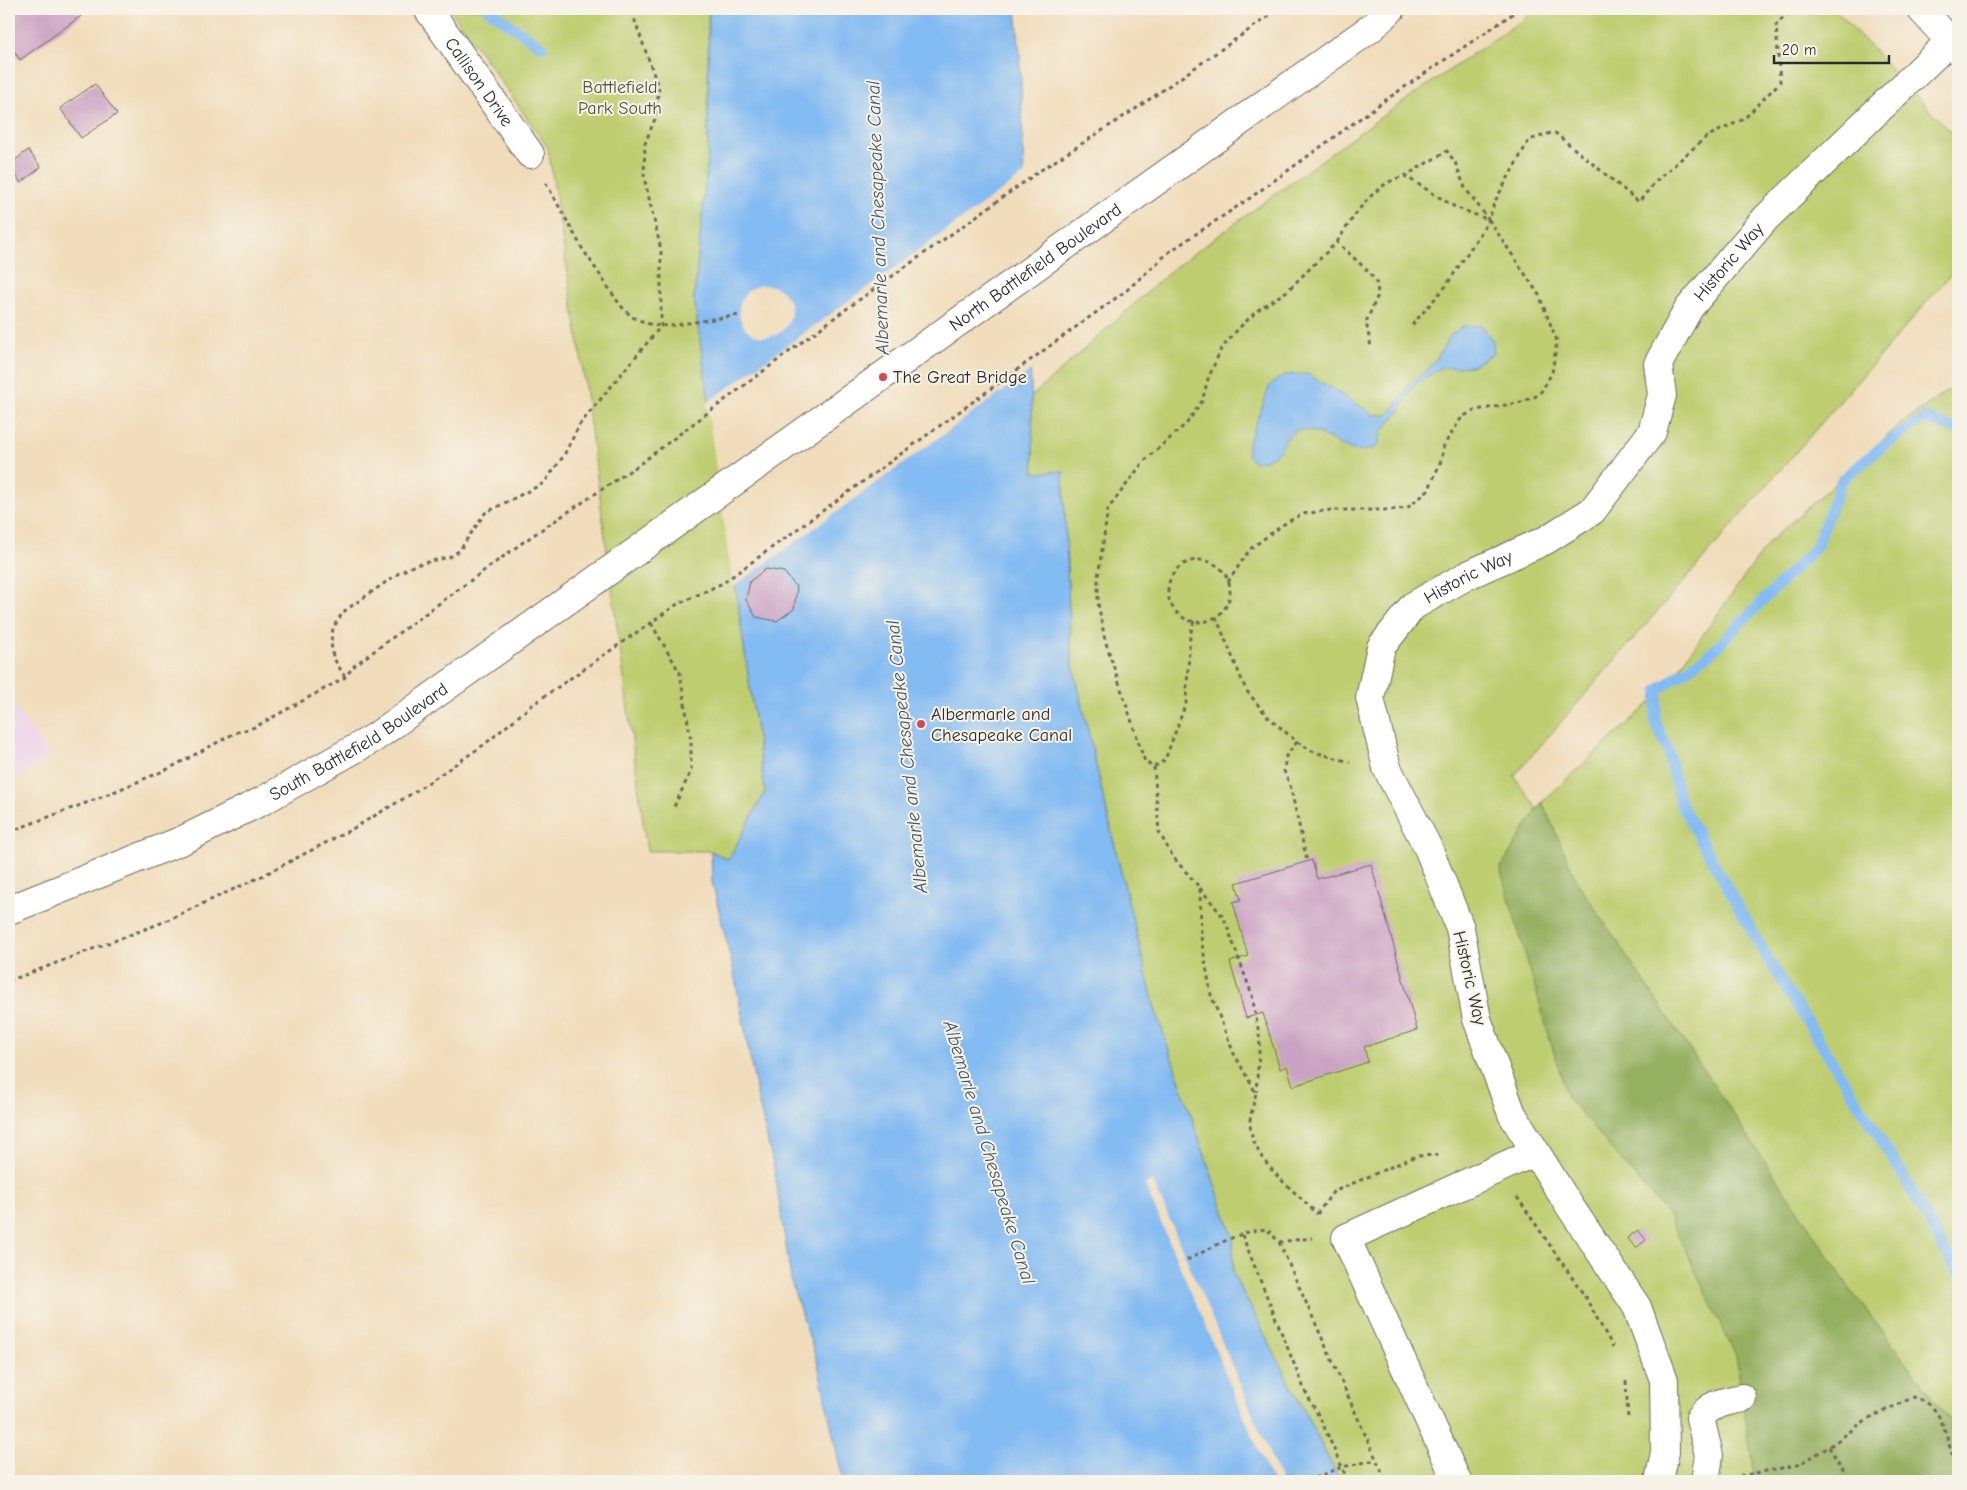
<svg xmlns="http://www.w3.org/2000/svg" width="1967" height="1490" viewBox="0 0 1967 1490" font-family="'Comic Neue',sans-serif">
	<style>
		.built { fill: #edd1e9 }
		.green { fill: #bdcd70; stroke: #747c4e }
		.forest { fill: #96b062; stroke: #606e46 }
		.water { fill: #82baf2; stroke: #56728e }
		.pier { fill: #f0dcba }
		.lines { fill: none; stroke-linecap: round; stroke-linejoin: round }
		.stream { stroke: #82baf2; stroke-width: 11 }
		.building { fill: #c9a1c2 }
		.minor-casing { stroke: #70695d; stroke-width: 30 }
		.major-casing { stroke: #70695d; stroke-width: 30 }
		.path { stroke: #70695d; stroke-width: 3; stroke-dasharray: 4 4; stroke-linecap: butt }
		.minor { stroke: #fff; stroke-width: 28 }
		.major { stroke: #fff; stroke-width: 28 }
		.poi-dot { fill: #d1495b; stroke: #f7f3e8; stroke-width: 2 }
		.labels { text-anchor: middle; stroke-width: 4; stroke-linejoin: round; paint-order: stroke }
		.street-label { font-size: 18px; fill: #2b2b2b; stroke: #f7f3e8 }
		.park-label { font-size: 18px; fill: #50543c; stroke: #f7f3e8 }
		.poi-label { font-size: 18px; fill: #2b2b2b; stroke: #f7f3e8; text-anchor: start }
		.water-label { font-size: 19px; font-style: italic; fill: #455667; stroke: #f7f3e8 }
	</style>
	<rect width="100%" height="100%" fill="#f7f3e8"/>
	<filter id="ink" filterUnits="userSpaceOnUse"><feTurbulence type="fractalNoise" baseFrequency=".02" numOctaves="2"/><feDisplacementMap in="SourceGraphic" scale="10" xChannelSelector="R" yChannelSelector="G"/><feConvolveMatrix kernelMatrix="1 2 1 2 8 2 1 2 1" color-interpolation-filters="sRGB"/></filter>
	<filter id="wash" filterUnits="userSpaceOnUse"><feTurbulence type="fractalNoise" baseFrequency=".0096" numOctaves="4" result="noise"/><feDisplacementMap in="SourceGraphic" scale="20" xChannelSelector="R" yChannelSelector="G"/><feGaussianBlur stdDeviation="1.12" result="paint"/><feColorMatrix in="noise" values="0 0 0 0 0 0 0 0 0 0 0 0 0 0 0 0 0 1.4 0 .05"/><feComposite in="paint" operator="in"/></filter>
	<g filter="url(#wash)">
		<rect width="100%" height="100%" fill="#f0dcba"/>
		<path class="built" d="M9,698L50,756L9,784Z"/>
		<path class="green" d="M450,9H708V157L694,298L765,792L728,860L711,851H647L582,364L548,148Z
			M1534,9H1835L1958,140V266L1514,776L1559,840L1542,802L1663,691L1769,542L1904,421L1958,384V1432L1953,1424L1831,1481H1340L1233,1273V1238L1155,1009L1117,856L1071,657L1063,472L1034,474L1031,397L1174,268L1374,122L1525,18Z"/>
		<path class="forest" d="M1542,802L1578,883L1853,1293L1953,1424L1958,1433V1481H1755L1736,1356L1669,1216L1567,1097L1500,868Z"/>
		<path class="water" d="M709,9H1016L1020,56L1034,473L1063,471L1071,657L1117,856L1155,1009L1233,1238V1273L1340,1481H843L818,1364L792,1285L774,1168L758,1100L733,968L712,882L711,851L728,860L765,792L694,298L708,157Z
			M1481,325L1493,341L1494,353L1472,366L1440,368L1413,386L1399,412L1382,431L1378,446C1348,463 1334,432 1303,430C1287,429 1285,446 1276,454C1269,460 1262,461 1254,462L1248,456V444L1270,385L1284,375L1308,374L1374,415H1388L1402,397L1409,384L1428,369L1438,356L1450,336L1463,326Z"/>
		<path class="pier" d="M1026,173L1032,370L733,587L707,403Z
			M739 311a26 26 0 1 1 52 0a26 26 0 1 1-52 0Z
			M1153,1181L1187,1260L1281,1481H1272L1145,1185Z"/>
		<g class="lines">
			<path class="stream" d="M487,9L542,47
				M1958,430L1925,418L1884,445L1842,480L1816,547L1711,653L1658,690L1655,721L1668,750L1681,805L1766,956L1901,1172L1958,1274"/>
		</g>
		<g id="blocks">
			<path class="building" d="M9,9H75L81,16L20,60L9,44Z
				M95,84L117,114L81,138L60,108Z
				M28,150L41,167L21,183L9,165Z
				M766,569L784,572L797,588L794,609L777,621L756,617L746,600L750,581Z
				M1312,860L1317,879L1371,864L1417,1030L1364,1047L1368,1062L1293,1086L1287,1066L1280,1069L1263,1013L1246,1018L1230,962L1248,956L1233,902L1241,900L1236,883Z
				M1638,1230L1646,1240L1636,1248L1627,1238Z"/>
		</g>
	</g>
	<g filter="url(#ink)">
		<use href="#blocks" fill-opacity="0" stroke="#70695d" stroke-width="1"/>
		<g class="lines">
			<defs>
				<g id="minor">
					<path id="s1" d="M428,9L530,154"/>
					<path d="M1921,9L1958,50"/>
					<path d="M1457,1481L1346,1238L1535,1152"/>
					<path id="s2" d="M1659,1481L1665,1452L1664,1380L1637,1307L1567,1202L1512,1114L1477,1019L1460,928L1429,850L1387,768L1370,698L1381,647L1413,606L1468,575L1546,540L1592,511L1652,432L1662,395L1658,364L1689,308L1766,218L1950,41"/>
					<path d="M1705,1481L1709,1455L1700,1418C1711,1403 1725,1402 1742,1398"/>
				</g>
				<g id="major">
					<path id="s3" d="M9,910L183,840L264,800L374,738L1371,28L1391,9"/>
				</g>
			</defs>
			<use href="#minor" class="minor-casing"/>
			<use href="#major" class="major-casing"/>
			<path class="path" d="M546,183L582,248L620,305L632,317L652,325L669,326L739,315
				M1337,242C1354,216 1373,183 1405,176L1455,207L1489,220L1465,188L1455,162L1447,151L1405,176
				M1412,325L1446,286L1489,220
				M1168 591a31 31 0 1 1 62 0a31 31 0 1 1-62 0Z
				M1228,582L1250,549L1284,524L1302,514L1331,510H1389L1407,508L1428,491L1441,461L1444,445L1462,417L1476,410L1518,403L1539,395L1552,373L1557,341L1539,295L1489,220L1494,203L1529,140L1554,132L1639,202L1655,182L1706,137L1744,119L1780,82L1776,25L1792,9
				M1216,617L1246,690L1267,716L1297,742L1314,752L1350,762
				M1194,621L1190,635L1186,703L1165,760L1154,767L1145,762L1105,640L1098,603V577L1108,509L1144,461L1187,423L1202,401L1208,379L1221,349L1239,328L1258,310L1287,291L1337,242L1370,273L1377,284L1378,295L1366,322L1371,347
				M651,623L680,673L691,741V771L673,809
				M345,677L333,657L331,642L333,628L343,612L399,573L415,565L449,557L459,551L485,513L544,483L563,457L580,424L661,326V250L644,177L645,143L655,119L659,89L635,21L633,9
				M1297,742L1286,756L1284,771L1290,785L1307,861
				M1154,767L1159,832L1173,857L1200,888L1201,937L1211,995L1234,1054L1256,1093C1254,1102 1251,1112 1250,1121C1250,1161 1292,1187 1317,1214
				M9,832L99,798L168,769L235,733L255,727L344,678L355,665L526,540L637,466L838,315L1041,170L1137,108L1279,9
				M1200,888L1224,918L1252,995L1260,1040L1256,1092
				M9,981L161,923L262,876L354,828L413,793L485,744L532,705L676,605L723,583L1127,290L1169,252L1250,198L1384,101L1520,9
				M1517,1197L1584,1295L1613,1347
				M1317,1214L1333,1192L1416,1156L1442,1155
				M1242,1235L1305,1391L1322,1422L1348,1481
				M1279,1242L1386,1481
				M1187,1260C1212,1248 1240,1230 1267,1229L1279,1242L1312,1238
				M1626,1381L1628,1420
				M1829,1447L1850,1481
				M1740,1476L1797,1465L1829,1447L1867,1419L1914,1397C1919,1400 1927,1402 1931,1406C1947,1422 1947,1448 1958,1467
				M1308,1481L1342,1467L1376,1460"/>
			<use href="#minor" class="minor"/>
			<use href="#major" class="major"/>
		</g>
	</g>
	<g class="poi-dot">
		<circle cx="883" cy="377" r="5"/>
		<circle cx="921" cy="724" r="5"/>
	</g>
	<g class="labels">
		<g class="street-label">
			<text dy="6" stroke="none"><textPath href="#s1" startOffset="89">Callison Drive</textPath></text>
			<text dy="6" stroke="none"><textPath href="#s2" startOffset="1452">Historic Way</textPath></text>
			<text dy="6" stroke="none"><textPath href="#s3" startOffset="1216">North Battlefield Boulevard</textPath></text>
			<text dy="6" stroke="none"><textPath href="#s2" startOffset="1018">Historic Way</textPath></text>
			<text dy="6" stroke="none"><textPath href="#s3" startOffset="389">South Battlefield Boulevard</textPath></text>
			<text transform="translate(1470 978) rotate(77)" y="6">Historic Way</text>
		</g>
		<g class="park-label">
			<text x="620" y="93">Battlefield<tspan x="620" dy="21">Park South</tspan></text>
		</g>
		<g class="poi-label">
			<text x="893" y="383">The Great Bridge</text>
			<text x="931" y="720">Albermarle and<tspan x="931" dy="21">Chesapeake Canal</tspan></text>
		</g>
		<g class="water-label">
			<text transform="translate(877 218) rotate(-92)" y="7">Albemarle and Chesapeake Canal</text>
			<text transform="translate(906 757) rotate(-96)" y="7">Albemarle and Chesapeake Canal</text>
			<text transform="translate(990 1152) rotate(73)" y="7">Albemarle and Chesapeake Canal</text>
		</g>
	</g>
	<rect width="1967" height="1490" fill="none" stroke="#f7f3e8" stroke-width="30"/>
	<path d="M1774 55v8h115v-8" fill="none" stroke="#2b2b2b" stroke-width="2.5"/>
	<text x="1782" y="55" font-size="15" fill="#2b2b2b" stroke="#f7f3e8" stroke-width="4" paint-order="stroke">20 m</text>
</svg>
